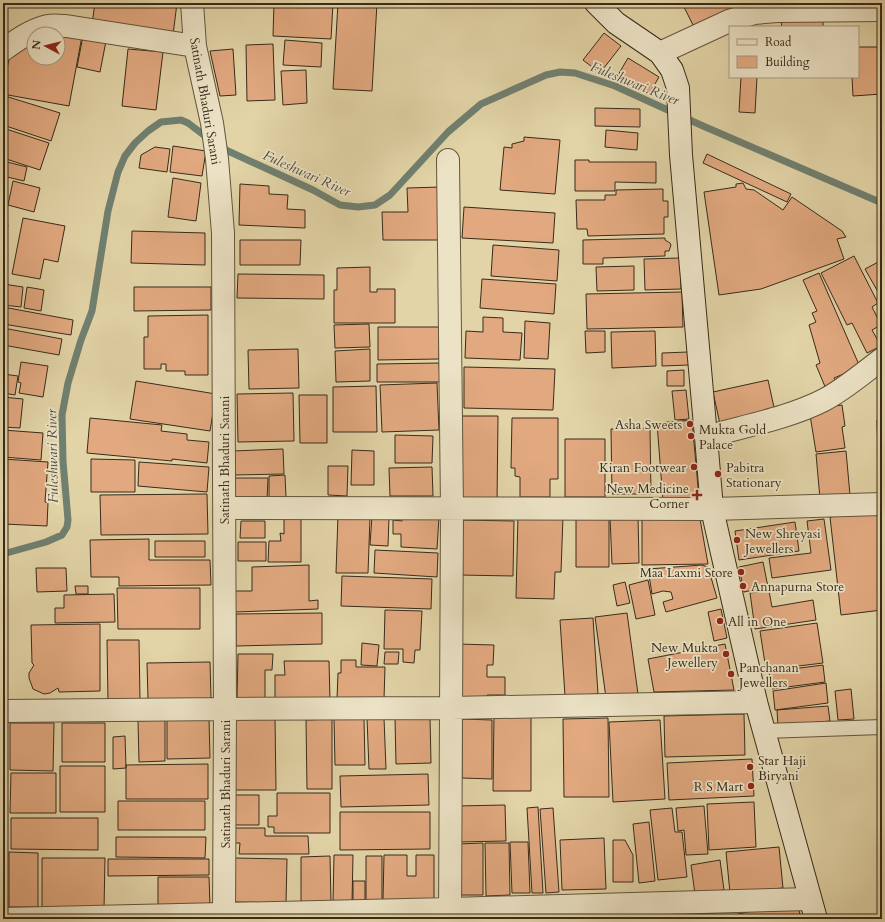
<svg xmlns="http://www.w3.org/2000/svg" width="885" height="922" viewBox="0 0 885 922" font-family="Cardo,serif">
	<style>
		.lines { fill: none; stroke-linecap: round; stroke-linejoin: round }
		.stream { stroke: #708070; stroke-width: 7 }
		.building { fill: #e2a980; stroke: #382b1a }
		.lane-casing { stroke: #62553d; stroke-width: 16 }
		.street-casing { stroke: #62553d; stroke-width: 24 }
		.secondary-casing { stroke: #382b1a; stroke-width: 24 }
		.lane { stroke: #ece3c6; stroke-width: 14 }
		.street { stroke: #ece3c6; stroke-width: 22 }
		.secondary { stroke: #ece3c6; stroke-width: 22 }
		.poi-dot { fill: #8f2418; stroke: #ece3c6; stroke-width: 1.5 }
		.labels { text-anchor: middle; stroke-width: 3.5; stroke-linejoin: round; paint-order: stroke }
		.street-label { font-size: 13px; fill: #382b1a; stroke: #ece3c6 }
		.poi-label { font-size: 13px; fill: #382b1a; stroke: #ece3c6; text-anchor: start }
		.water-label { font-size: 14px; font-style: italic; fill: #4f4e3e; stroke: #ece3c6 }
	</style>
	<rect width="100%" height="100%" fill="#e2d4a7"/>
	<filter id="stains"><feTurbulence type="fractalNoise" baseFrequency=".005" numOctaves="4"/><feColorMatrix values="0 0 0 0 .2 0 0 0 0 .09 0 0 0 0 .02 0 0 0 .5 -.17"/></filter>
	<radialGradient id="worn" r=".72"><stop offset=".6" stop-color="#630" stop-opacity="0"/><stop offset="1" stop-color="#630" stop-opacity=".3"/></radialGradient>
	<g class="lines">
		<path class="stream" d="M220,146L228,151L313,190L340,205L358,207L375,205L390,195L448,132L481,104L546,75L560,72L575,73L615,86L703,126L882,203
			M3,554L46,542L62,535L67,527L68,520L63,461L62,415L68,383L81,340L92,311L108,211L118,172L125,156L135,143L148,131L161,122L181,120L188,123L209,139"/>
	</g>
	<path class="building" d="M95,3H177L173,35L92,24Z
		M274,3H333L331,39L273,36Z
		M338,3H377L372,91L333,89Z
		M682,3H743V9L693,25Z
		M823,19V27H782L781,22Z
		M604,33L621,46L600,73L583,60Z
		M58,34L82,36L69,106L8,95L5,90L3,84L11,52L34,42V58H58Z
		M83,36L106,41L100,72L77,67Z
		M285,40L322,43L321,67L283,65Z
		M273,44L275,100L247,101L246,45Z
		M858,47H882V94L853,96L852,77H858Z
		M128,49L163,52L156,110L122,106Z
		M233,49L236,95L220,96L210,51Z
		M628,58L659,77L649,94L618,75Z
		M306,70L307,103L283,105L281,71Z
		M741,77H757L755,113L739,112Z
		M5,96L60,113L51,141L3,125V101Z
		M595,108L640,109V127L595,126Z
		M3,128L49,143L40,170L3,158Z
		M606,130L638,133L637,150L605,147Z
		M524,137L560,140L555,194L500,190L504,147L512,148V144L524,141Z
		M173,146L206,151L202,176L170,172Z
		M155,147L170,149L167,172L139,168L141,155Z
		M707,154L791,194L787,202L703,163Z
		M575,160H589V162H656V183L615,182V191H575Z
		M3,161L27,167L24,181L3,176Z
		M173,178L201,183L196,221L168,217Z
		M13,181L40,188L34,212L8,205Z
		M743,183L746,189L754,190L783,210L792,197L842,231L846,237L837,239L844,259L761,289L719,295L704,192L736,187V184Z
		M240,184L269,186V194L288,195L287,209L305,210V228L239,225Z
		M441,187V240H383L382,212H408L407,188Z
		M663,189V201H668V217H664V234L588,236L587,229H577L576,200H605V195H616V190Z
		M464,207L555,213L553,243L462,238Z
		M23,218L65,226L58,262L44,259L40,279L12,274Z
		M3,224L8,225L3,248Z
		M132,231L205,233V265L131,263Z
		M665,238V240L670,243L671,245L669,251H665V256L603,258V264H583V240Z
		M240,240H301L300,265H240Z
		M493,245L559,250L557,281L491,276Z
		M854,256L878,303L872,307L881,325L872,330L881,346L867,353L852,323L847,325L821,273Z
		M680,258L681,289L645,290L644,259Z
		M882,260V299L865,269Z
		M634,266V290L597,291L596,267Z
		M370,267V292H377V289H395V323H334V290H337V268Z
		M819,273L860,367L834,378L837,384L826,389L816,365L820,363L809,325L816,322L812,313L817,311L803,280Z
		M238,274L324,275V299L237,298Z
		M482,279L556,284L554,314L480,308Z
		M3,284L23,287L21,307L3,305Z
		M27,287L44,290L41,311L24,308Z
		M134,287H211V310L134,311Z
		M682,292L683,327L587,329L586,294Z
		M3,307L73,320L71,335L3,324Z
		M208,315V375H185V371H166V364H161V369H144V337H148V316Z
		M483,317L503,318V332L522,333L520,360L465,358L466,331L483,332Z
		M525,321L550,323L548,359L524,358Z
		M369,324L370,347L335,348L334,325Z
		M378,327H439V359L378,360Z
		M3,328L62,339L59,355L3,345Z
		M585,331H605V352L586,353Z
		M655,331L656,366L612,368L611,332Z
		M298,349L299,388L249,389L248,350Z
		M370,349V381L336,382L335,351Z
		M688,352L689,365L662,366V353Z
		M21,362L48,366L43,397L19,393L21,383L18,382Z
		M439,363L440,382H377V364Z
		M464,367L555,369L553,410L464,408Z
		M684,370V386H667V371Z
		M3,374L18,376L15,395L3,393Z
		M768,380L775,412L720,424L713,392Z
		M136,381L216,394L210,431L130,419Z
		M437,383L439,430L382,432L380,385Z
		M376,386L377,432H333V387Z
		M686,390L689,419L675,420L672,391Z
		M293,393L294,441L238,442L237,394Z
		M299,395H327V443H300Z
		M3,397L23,399L20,428L3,427Z
		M842,405L845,426L842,427L845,448L816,452L810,415L821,408Z
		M462,416H498L497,503H462Z
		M90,418L162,425L161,431L187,434V440L209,442L207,463L172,459V461L87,453Z
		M512,418H558V479H550V497H520V477L515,476V468H511Z
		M692,420L699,498L663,501L657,423Z
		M877,420H882V492H879Z
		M650,428L651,494H612L611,429Z
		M3,430L43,433L41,460L3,457Z
		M395,435L433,436L432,463H395Z
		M565,439H605V497H565Z
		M283,449L284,474L234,475L233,451Z
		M352,450L374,451V485H351Z
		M846,451L850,495L820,499L816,454Z
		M3,459L48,462L45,502L48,503L47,526L4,524L5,505H3Z
		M91,459L135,460V492H91Z
		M139,462L209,467L207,492L138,486Z
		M328,466H348L347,496L328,495Z
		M432,467L433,496H390L389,468Z
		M285,475L286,497H269V476Z
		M233,478H268L267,500H233Z
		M207,494L208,534L101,535L100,495Z
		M879,511L882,538V610L841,615L830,517Z
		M338,515L370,517L368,573H336Z
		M518,515L563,516L561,572H555L554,599L516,598Z
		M372,516L389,517L388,546L370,545Z
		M402,516L439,517L437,549L401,547V534H393V520L402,521Z
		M576,516H609V567H576Z
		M638,516L639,563L612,564L610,517Z
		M284,517H301V562H268L269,541H281L280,533L284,534Z
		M642,519H700L708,564L642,565Z
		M824,519L831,570L772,578L769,558L811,553L807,521Z
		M460,520L514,521L513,576L459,575Z
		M241,521H265V538H240Z
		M795,522L799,551L739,560L735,531Z
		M149,539V560H210L211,585L119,586V577H91L90,540Z
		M155,541H205V557H155Z
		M238,542H266V561H238Z
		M375,550L438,553L437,577L374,573Z
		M763,562L768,587L744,592L739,567Z
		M309,565V601L318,600V609L235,612V591H252V567Z
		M702,565L708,567L717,598L666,612L663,602L673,599L671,592L663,591L652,594L648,569Z
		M36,568H66L67,591L37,592Z
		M342,576L432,579L431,609L341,606Z
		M648,580L655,615L636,619L629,585Z
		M625,582L630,603L617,606L613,585Z
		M75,586H88V594H76Z
		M117,588H200V629H118Z
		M769,591L772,607L813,600L816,620L755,629L750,593Z
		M114,594L115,622L55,623V608H64V595Z
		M721,609L727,638L714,641L708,612Z
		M385,610L422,611L420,650H415L414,663L403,662V649H384Z
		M322,613V644L236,646V614Z
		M627,613L638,694L606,698L595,617Z
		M593,618L598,694L565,696L560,620Z
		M817,623L823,663L766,670L760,631Z
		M100,624V691L59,692L58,688L50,693L44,694L33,689L29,678V673L34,665L32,663L31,625Z
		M107,640H139L140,701L108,702Z
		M362,643L379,645L377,666L361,665Z
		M457,644L494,645L493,665H487V677H505V695H487V699H457Z
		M725,644L734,690L654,692L648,659Z
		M385,652H399L398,664H384Z
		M238,654H273L272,670H265V699H237Z
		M341,660H356V667H385L384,699H337L338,673H341Z
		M284,661H329L330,700H275V675H285Z
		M210,662L211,699H148L147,663Z
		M823,665L825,682L772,689L769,672Z
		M826,683L828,703L775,710L773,691Z
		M851,689L854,719L838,720L835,691Z
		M828,706L830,721L778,726L777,710Z
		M494,714L531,715V791H493Z
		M744,714L745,755L665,757L664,716Z
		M275,718L276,790H235V719Z
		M334,718H364L365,765H335Z
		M367,718H384L386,769H369Z
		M395,718H430L431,763L396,764Z
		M608,718L609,797H564L563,719Z
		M167,719H209L210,758L167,759Z
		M332,719V789H307L306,720Z
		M462,719L492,720V779L462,778Z
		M165,720V761L139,762L138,721Z
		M660,720L665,799L613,802L609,722Z
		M10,723H54L53,771L10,770Z
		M62,723H105V762H62Z
		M125,736L126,768L113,769V737Z
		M752,759L754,796L669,800L667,763Z
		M208,764V799H126V765Z
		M60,766H105V812H60Z
		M11,773H56V813H10Z
		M428,774L429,805L341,807L340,776Z
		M277,793H330V833H274V827H268V816H277Z
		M234,795H259V825H235Z
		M118,801H205V830H118Z
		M754,802L756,847L709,850L707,804Z
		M505,805L506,841L457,842L456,806Z
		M704,806L708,854L686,855L684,830L678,831L676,808Z
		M538,807L543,893H532L527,808Z
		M553,808L559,892L546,893L540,809Z
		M672,808L675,832H682L687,877L658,880L650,810Z
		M340,812H430V849L340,850Z
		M11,818H98V850L11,849Z
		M649,822L655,881L639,883L633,824Z
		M233,828H265V836H308L309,854H239L240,843H233Z
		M116,837H206L205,858L116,857Z
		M604,838L606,889L562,890L560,840Z
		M613,840H625L633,855V882H613Z
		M510,842H528L530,893H512Z
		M483,843V895H458L457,844Z
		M485,843H509L510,895L486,896Z
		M779,847L783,888L730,893L726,852Z
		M9,852L38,853V907H9Z
		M334,855H353L352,903L333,902Z
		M384,855H407V876H416V855H434V900H383Z
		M330,856L331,903H301V857Z
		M366,856H382V901H366Z
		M42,858H105L104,909H42Z
		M234,858L287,859L286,903L233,902Z
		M108,859H209V875L108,876Z
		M720,860L724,890L695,894L691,865Z
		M158,877H209L210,906L158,907Z
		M353,881H365V901H353Z
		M797,901L801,919H735L734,915Z
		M657,910V919H603V912Z
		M677,910L714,911V919H677Z
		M556,917V919H509Z"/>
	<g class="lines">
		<defs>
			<path id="lane" d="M764,731L882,727"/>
			<path id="street" d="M192,3L195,46L212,123L217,159L223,233L225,709L224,919
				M3,50C17,40 31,30 48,26C53,25 60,26 66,26L195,46
				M660,53L729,21L754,13L777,11L882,10
				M448,160L452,509L450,919
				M706,437C744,426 789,418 824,400C845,389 863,373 882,359
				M225,508L712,509L882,504
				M3,711L225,709L451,708L756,702
				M3,919L450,909L810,899"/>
			<path id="secondary" d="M596,3L616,23L660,53L672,70L678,88L681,155L706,437L712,509L756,702L816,919"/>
		</defs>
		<use href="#lane" class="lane-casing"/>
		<use href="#street" class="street-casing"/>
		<use href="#secondary" class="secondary-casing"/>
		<use href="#lane" class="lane"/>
		<use href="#street" class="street"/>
		<use href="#secondary" class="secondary"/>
	</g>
	<g class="poi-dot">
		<circle cx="690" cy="424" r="4"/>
		<circle cx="691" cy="436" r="4"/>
		<circle cx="694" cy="467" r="4"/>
		<circle cx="718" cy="474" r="4"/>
		<path d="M695 489h4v4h4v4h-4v4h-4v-4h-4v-4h4z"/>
		<circle cx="737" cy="540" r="4"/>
		<circle cx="741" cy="572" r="4"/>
		<circle cx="743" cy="586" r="4"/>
		<circle cx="720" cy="621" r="4"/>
		<circle cx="726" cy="654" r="4"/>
		<circle cx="731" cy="674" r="4"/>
		<circle cx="750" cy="767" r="4"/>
		<circle cx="751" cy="786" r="4"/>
	</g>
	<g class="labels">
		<g class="street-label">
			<text transform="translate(206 101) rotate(80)" y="5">Satinath Bhaduri Sarani</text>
			<text transform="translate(224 460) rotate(-90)" y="5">Satinath Bhaduri Sarani</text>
			<text transform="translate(225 784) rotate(-90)" y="5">Satinath Bhaduri Sarani</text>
		</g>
		<g class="poi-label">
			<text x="682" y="429" text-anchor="end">Asha Sweets</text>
			<text x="699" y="434">Mukta Gold<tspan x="699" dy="15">Palace</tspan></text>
			<text x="686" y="472" text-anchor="end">Kiran Footwear</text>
			<text x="726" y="472">Pabitra<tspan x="726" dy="15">Stationary</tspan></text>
			<text x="689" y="493" text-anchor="end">New Medicine<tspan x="689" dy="15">Corner</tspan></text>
			<text x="745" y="538">New Shreyasi<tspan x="745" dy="15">Jewellers</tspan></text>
			<text x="733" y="577" text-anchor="end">Maa Laxmi Store</text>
			<text x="751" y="591">Annapurna Store</text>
			<text x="728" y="626">All in One</text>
			<text x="718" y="652" text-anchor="end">New Mukta<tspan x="718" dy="15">Jewellery</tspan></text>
			<text x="739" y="672">Panchanan<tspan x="739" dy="15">Jewellers</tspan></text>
			<text x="758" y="765">Star Haji<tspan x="758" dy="15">Biryani</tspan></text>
			<text x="743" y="791" text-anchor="end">R S Mart</text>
		</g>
		<g class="water-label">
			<text transform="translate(635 83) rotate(22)" y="5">Fuleshwari River</text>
			<text transform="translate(307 173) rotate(24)" y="5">Fuleshwari River</text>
			<text transform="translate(52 456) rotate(-91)" y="5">Fuleshwari River</text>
		</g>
	</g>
	<rect width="885" height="922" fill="none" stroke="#e2d4a7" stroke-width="16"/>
	<rect x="4" y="4" width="877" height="914" fill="none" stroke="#382b1a" stroke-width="2"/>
	<rect x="8" y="8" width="869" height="906" fill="none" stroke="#382b1a"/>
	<rect x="729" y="26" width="130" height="52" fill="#ece3c6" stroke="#a49981"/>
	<rect x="737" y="39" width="20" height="6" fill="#ece3c6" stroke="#a49981"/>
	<text x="765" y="46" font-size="12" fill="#382b1a">Road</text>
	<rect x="737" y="56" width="20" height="12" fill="#e2a980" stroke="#a49981"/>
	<text x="765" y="66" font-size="12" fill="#382b1a">Building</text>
	<g transform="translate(46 46) rotate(277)"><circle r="19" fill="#ece3c6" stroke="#a49981"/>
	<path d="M0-3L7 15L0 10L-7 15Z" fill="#8f2418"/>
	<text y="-6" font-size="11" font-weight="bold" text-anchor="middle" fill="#382b1a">N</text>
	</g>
	<rect width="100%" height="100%" filter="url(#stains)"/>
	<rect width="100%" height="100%" fill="url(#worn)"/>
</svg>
